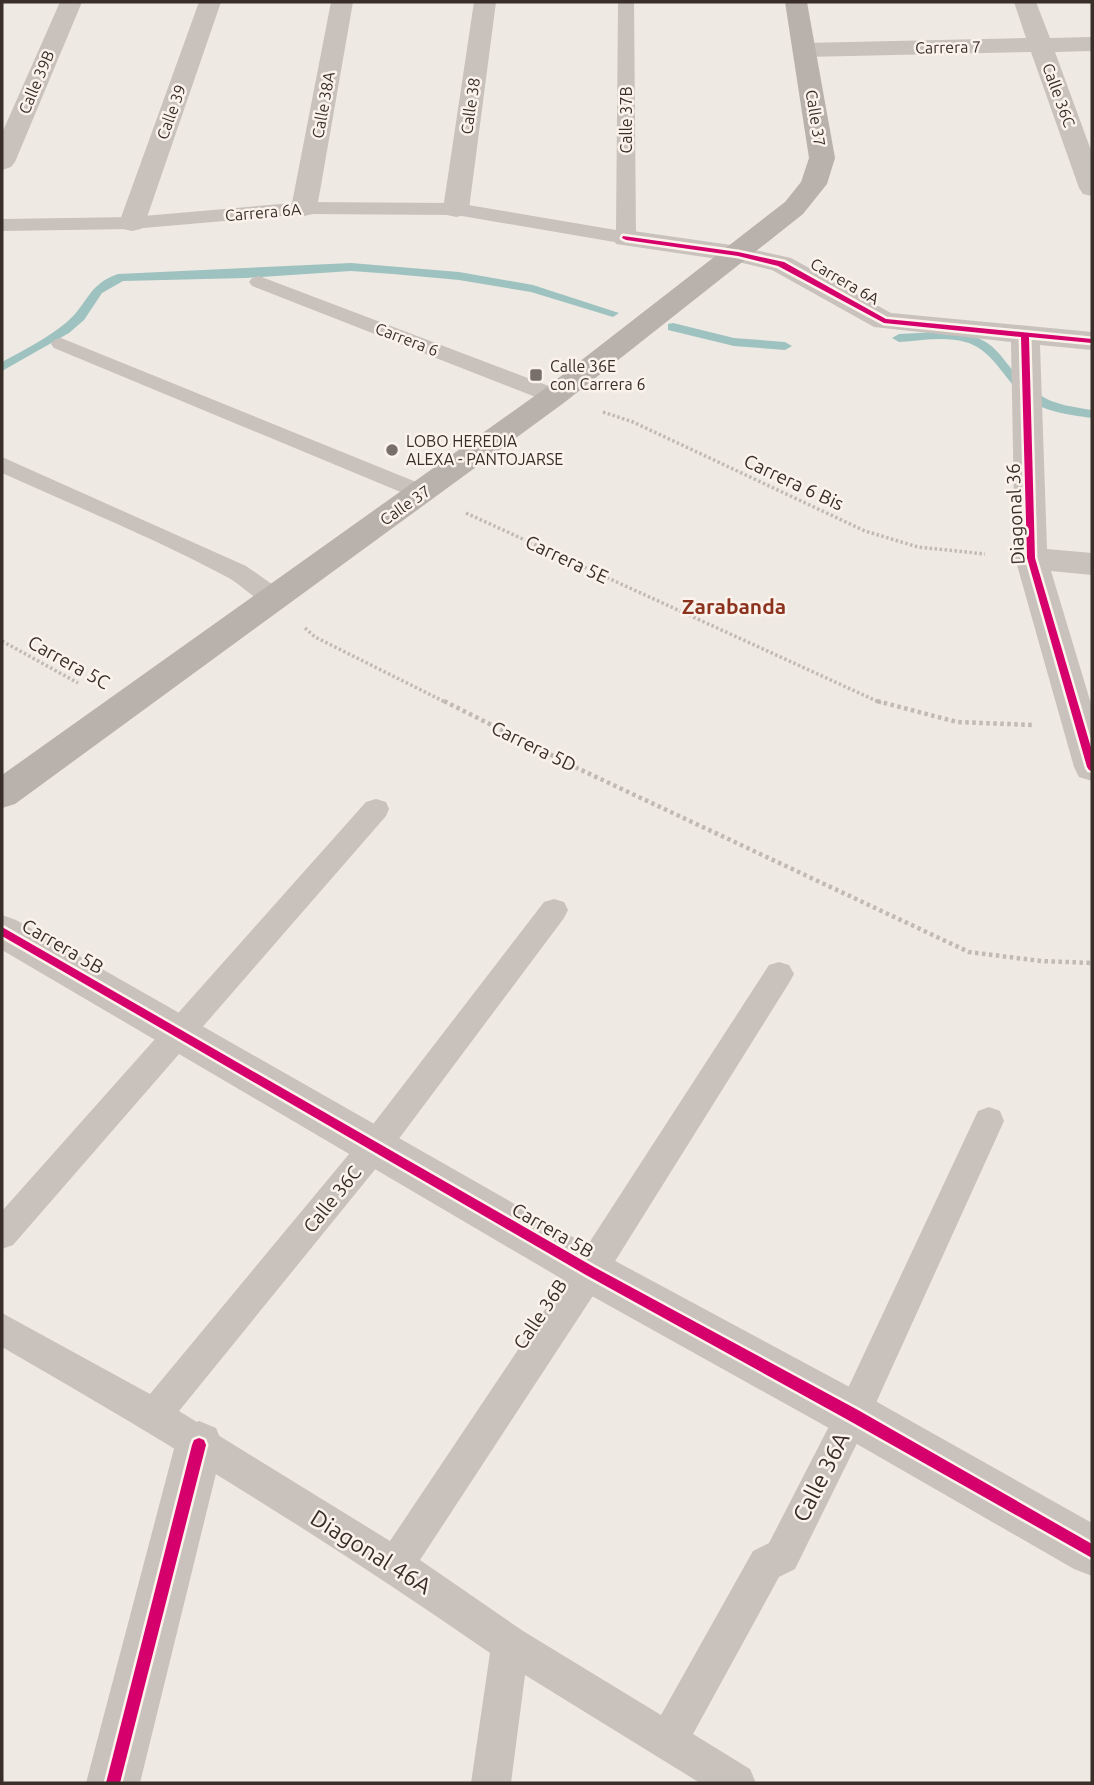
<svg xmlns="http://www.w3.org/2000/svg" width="1094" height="1785" viewBox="0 0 1094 1785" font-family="Ubuntu,sans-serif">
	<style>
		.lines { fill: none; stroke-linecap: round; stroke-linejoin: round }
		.stream { fill: #9ec2c0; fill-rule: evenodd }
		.path-far1 { stroke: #c1b9b4; stroke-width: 3.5; stroke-dasharray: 2.5 2.5; stroke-linecap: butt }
		.path { stroke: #c1b9b4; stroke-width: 4.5; stroke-dasharray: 3.5 3.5; stroke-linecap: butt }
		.lane { fill: #c8c1bc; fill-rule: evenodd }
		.street { fill: #c8c1bc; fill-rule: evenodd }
		.secondary { fill: #b9b1ac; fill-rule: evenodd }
		.cycleway-casing { stroke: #fbf3eb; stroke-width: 5 }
		.cycleway { fill: #d6006c; fill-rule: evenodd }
		.poi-dot { fill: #796f6a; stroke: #fbf3eb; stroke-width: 2.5 }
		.labels { text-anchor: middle; stroke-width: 5; stroke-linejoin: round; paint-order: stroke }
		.far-street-label { font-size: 16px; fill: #3a2e29; stroke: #fbf3eb }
		.far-poi-label { font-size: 16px; fill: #3a2e29; stroke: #fbf3eb; text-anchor: start }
		.street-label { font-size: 19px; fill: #3a2e29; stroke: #fbf3eb }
		.neighbourhood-label { font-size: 21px; font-weight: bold; fill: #8c331f; stroke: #fbf3eb }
		.near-street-label { font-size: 23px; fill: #3a2e29; stroke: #fbf3eb }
	</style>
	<rect width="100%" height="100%" fill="#efe9e3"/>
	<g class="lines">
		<path class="stream" d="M351,263L459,272L533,285L619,313L613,317L531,292L459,280L393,274L351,271L246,278L123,281L102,293L84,320L69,333L2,371V362C24,350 48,338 67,322C88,304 88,284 118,274Z
			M673,323L734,338L785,342L792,346L785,350L734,346L668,330V324Z
			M938,332C1008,332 995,366 1040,395C1055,405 1074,407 1092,410V418C1070,415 1043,412 1025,397C1004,380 993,349 965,342C944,336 920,341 899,342L892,338L899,334Z"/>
		<path class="path-far1" d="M603,412L633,422L865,531L918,547L985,554
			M466,513L881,703
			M305,628L315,637L447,703
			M2,641L78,683"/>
		<path class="path" d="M444,701L577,768L969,952L1041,961L1092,963
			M877,701L957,722L1033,725"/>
		<path class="lane" d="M618,2H634L636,238L633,242L626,244L456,215L304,214L132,229L2,231V219L132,217L304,202L456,203L616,230Z
			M259,276L562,391L565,396L562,401H546L252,286L249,282L252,278Z
			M61,338L431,488L434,493L431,498L423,500L415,498L54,348L51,344L54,340Z
			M2,457L246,566L283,592L286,598L283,604C261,610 245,586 227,577C154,538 77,507 2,473Z
			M376,799L386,802L389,809L386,816L13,1245L2,1249V1211L366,802Z
			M554,899L564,902L568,910L564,918L386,1156L179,1411L390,1541L578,1260L769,965L779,962L789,965L794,974L789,983L602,1282L420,1560L523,1631L661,1715L753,1551L769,1543L841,1403L978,1111L989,1107L1000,1111L1004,1121L865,1427L795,1569L779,1577L693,1734L750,1769L756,1783H700L525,1675L511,1783H471L490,1653C332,1543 169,1443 2,1347V1313L150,1394L364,1136L544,902Z"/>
		<path class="street" d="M60,2H82L15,162L11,167L2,170V133Z
			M199,2H221L145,223L141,229L132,231L123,229L119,223Z
			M331,2H353L317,208L313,214L304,216L295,214L291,208Z
			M474,2H496L469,209L465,215L456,217L447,215L443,209Z
			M1014,2H1036L1050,38L1092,37V51L1055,52L1092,153V196L1083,194L1079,188L1031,52L805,57L797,55L793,50L797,45L805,43L1026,38Z
			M626,230L738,246L791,258L891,313L1092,332V350L1040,345L1047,549L1092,553V575L1051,571L1092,707V781L1079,777L1074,767L1015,558L1011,342L874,327L772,270L738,262L616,244L613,238L616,232Z
			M2,915L16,920L606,1256L870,1398L1092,1523V1576L1074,1569L836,1432L574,1286L2,950Z
			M199,1421L216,1428L223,1445L140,1783H86L175,1445L182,1428Z"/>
		<path class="secondary" d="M785,2H807L835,158L827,184L803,214L565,402L15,804L2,808V775L543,390L785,202L801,182L809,158Z"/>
		<defs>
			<path id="cycleway" d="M623,236L738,252L784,262L886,319L1092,339V343L1029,337L1035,558L1092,751V771L1089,770L1087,767L1027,558L1021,337L884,323L778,266L738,256L626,240L622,238Z
				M2,927L594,1267L858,1410L1092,1544V1558L848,1420L586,1275L2,936Z
				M199,1438L204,1440L206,1445L120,1783H106L192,1445L194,1440Z"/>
		</defs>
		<use href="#cycleway" class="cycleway-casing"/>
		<use href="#cycleway" class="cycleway"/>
	</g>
	<g class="poi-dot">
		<rect x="529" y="368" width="14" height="14" rx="3.5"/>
		<circle cx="392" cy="450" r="7"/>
	</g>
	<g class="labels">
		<g class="far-street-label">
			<text transform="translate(948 47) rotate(-1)" y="6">Carrera 7</text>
			<text transform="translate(36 82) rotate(-67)" y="6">Calle 39B</text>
			<text transform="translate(1059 95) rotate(70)" y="6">Calle 36C</text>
			<text transform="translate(323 105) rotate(-80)" y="6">Calle 38A</text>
			<text transform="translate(470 106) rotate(-82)" y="6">Calle 38</text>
			<text transform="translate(171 112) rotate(-70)" y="6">Calle 39</text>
			<text transform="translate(816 118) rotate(81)" y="6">Calle 37</text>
			<text transform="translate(626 120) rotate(-90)" y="6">Calle 37B</text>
			<text transform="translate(263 212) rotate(-5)" y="6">Carrera 6A</text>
			<text transform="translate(845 281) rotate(30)" y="6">Carrera 6A</text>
			<text transform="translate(407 339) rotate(21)" y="6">Carrera 6</text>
			<text transform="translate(405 505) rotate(-35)" y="6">Calle 37</text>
		</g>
		<g class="far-poi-label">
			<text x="550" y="372">Calle 36E<tspan x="550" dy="18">con Carrera 6</tspan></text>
			<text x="406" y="447">LOBO HEREDIA<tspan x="406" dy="18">ALEXA - PANTOJARSE</tspan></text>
		</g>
		<g class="street-label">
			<text transform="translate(794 482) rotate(25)" y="7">Carrera 6 Bis</text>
			<text transform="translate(1015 514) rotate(-93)" y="7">Diagonal 36</text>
			<text transform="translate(567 559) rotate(25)" y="7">Carrera 5E</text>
			<text transform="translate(69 662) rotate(29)" y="7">Carrera 5C</text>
			<text transform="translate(534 746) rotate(26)" y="7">Carrera 5D</text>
			<text transform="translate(63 946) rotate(30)" y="7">Carrera 5B</text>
			<text transform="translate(332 1199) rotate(-51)" y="7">Calle 36C</text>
			<text transform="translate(553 1230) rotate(30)" y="7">Carrera 5B</text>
			<text transform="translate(540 1314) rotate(-56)" y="7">Calle 36B</text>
		</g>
		<g class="neighbourhood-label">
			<text x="734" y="614">Zarabanda</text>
		</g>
		<g class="near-street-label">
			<text transform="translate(821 1477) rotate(-63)" y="8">Calle 36A</text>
			<text transform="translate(371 1552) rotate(32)" y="8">Diagonal 46A</text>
		</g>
	</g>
	<rect width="1094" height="1785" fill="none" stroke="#3a2e29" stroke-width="7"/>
</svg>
